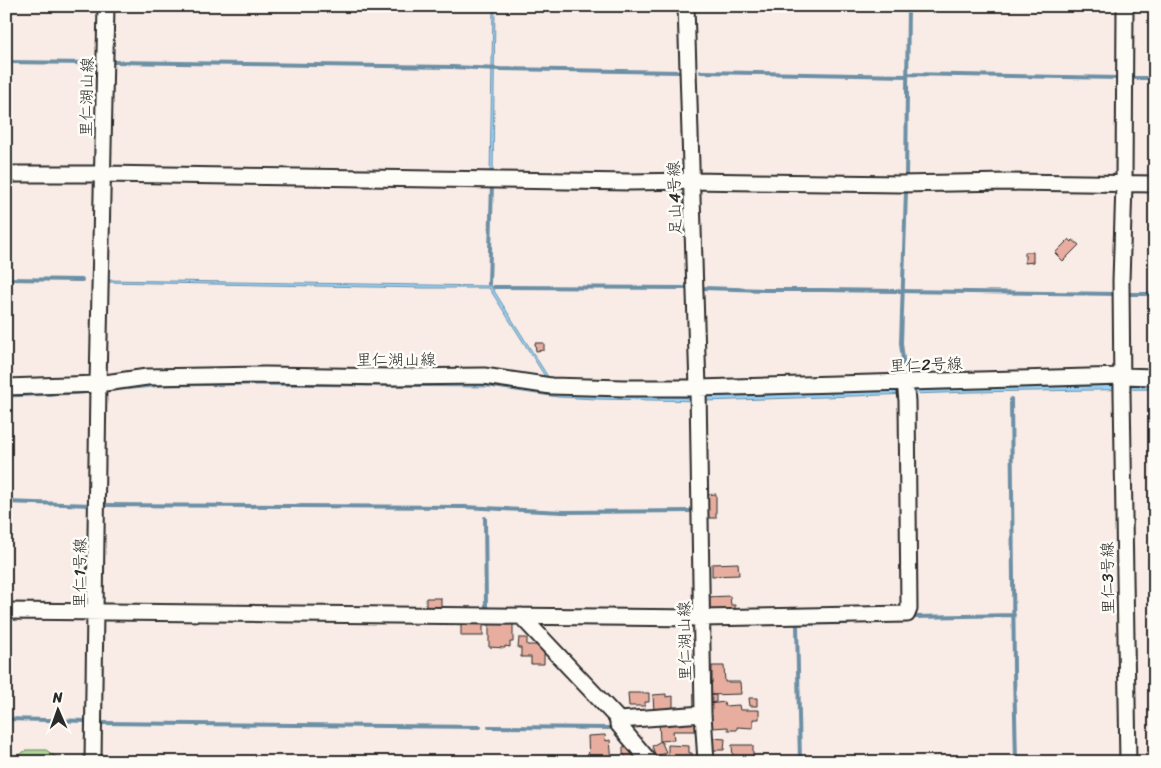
<svg xmlns="http://www.w3.org/2000/svg" width="1161" height="768" viewBox="0 0 1161 768" font-family="Sriracha,'Klee One',sans-serif">
	<style>
		.green { fill: #abd897; stroke: #6b8261 }
		.water { fill: #97d1f7; stroke: #6c8fa5 }
		.lines { fill: none; stroke-linecap: round; stroke-linejoin: round }
		.stream { stroke: #6c8fa5; stroke-width: 4 }
		.building { fill: #e7aea0; stroke: #2b2b2b }
		.minor-casing { stroke: #2b2b2b; stroke-width: 19 }
		.minor { stroke: #fdfcf7; stroke-width: 15 }
		.labels { text-anchor: middle; stroke-width: 5; stroke-linejoin: round; paint-order: stroke }
		.street-label { font-size: 16px; fill: #2b2b2b; stroke: #fdfcf7 }
	</style>
	<rect width="100%" height="100%" fill="#f9ece6"/>
	<filter id="ink" filterUnits="userSpaceOnUse"><feTurbulence type="fractalNoise" baseFrequency=".02" numOctaves="2"/><feDisplacementMap in="SourceGraphic" scale="10" xChannelSelector="R" yChannelSelector="G"/><feConvolveMatrix kernelMatrix="1 2 1 2 8 2 1 2 1" color-interpolation-filters="sRGB"/></filter>
	<g filter="url(#ink)">
		<path class="green" d="M27,750H46L63,762H8L9,760Z"/>
		<path class="water" d="M493,6H495L493,175H490Z
			M104,280L491,286L550,380L548,381L489,288H425L104,282Z
			M167,382L490,383L598,395L690,397L1051,386L1155,385V389L971,392L706,401L596,399L558,397L489,387L249,385L163,386L81,394L6,397V393Z"/>
		<g class="lines">
			<path class="stream" d="M6,62L89,63
				M114,62L452,67L500,69L680,72
				M701,72L907,76
				M907,74L1119,78
				M1132,78H1155
				M906,177L908,6
				M6,279L82,280
				M489,284L492,184
				M494,287L687,288
				M703,288L766,290H823L1118,294
				M1128,294H1155
				M904,368L901,343L906,191
				M1011,399L1014,670L1016,762
				M6,502L92,505
				M102,505L464,507L563,512L693,511
				M485,518L486,608
				M915,617L1014,615
				M772,624L848,623
				M797,624L800,762
				M6,719L87,721
				M100,723L480,727
				M489,727L609,728"/>
		</g>
		<path class="building" d="M1069,239L1072,242L1073,240L1079,245L1063,261L1055,253Z
			M1025,252H1033V262L1025,263Z
			M535,343H544V350L536,351Z
			M716,494V518H705L704,495Z
			M738,563L739,575L712,576V564Z
			M730,596L731,605H735V612L707,613V597Z
			M426,598H441V609H426Z
			M494,622L513,623V642H510V647L505,646V648L489,647V624H494Z
			M461,623H483V636H461Z
			M519,638H527V645H544V664H531V657H521V648H518Z
			M712,666H724L725,682H740L741,694L708,695V683H712Z
			M628,693H649V702H645V706H629Z
			M666,694V697L673,696V712H654L653,695Z
			M709,695H716V702L709,703Z
			M749,698H757V706H750Z
			M724,702L725,706L739,705L740,710H759V719H753V728L737,727V730H728V727L712,728L709,704Z
			M696,719L699,731H673L674,740L660,741L659,721Z
			M605,735L606,741L610,740L612,762H589L588,736Z
			M713,738L725,739L724,750H712Z
			M661,741L666,752L656,757L652,746Z
			M630,743L642,762H629L623,753V747Z
			M668,745L689,746V753H692V762H668Z
			M732,745H753V761L728,762V759H733Z"/>
		<g class="lines">
			<defs>
				<path id="minor" d="M686,6L698,388L1122,376L1155,377
					M1125,6L1124,184L1121,281L1122,393L1128,762
					M6,174H102L630,182L691,181L899,184L1008,182L1155,184
					M6,387L98,384L147,377L265,375L393,377L484,376L551,386L624,388H698L703,714L706,762
					M6,611L701,618L907,614L909,609L907,401L905,382
					M521,616L619,720
					M93,762L98,384L106,6
					M650,762L618,724L619,720L703,714"/>
			</defs>
			<use href="#minor" class="minor-casing"/>
			<use href="#minor" class="minor"/>
		</g>
	</g>
	<g class="labels">
		<g class="street-label">
			<text transform="translate(86 97) rotate(-89)" y="6">里仁湖山線</text>
			<text transform="translate(674 198) rotate(-92)" y="6">足山4号線</text>
			<text x="396" y="365">里仁湖山線</text>
			<text transform="translate(926 364) rotate(-2)" y="6">里仁2号線</text>
			<text transform="translate(79 573) rotate(-89)" y="6">里仁1号線</text>
			<text transform="translate(1107 578) rotate(-91)" y="6">里仁3号線</text>
			<text transform="translate(684 641) rotate(-91)" y="6">里仁湖山線</text>
		</g>
	</g>
	<rect width="1161" height="768" fill="none" stroke="#fdfcf7" stroke-width="25"/>
	<rect x="12" y="12" width="1136" height="743" fill="none" stroke="#2b2b2b" stroke-width="2" filter="url(#ink)"/>
	<g transform="translate(58 710) rotate(358)" stroke="#fdfcf7" stroke-width="4" paint-order="stroke">
	<path d="M0-4L9 19L0 12L-9 19Z" fill="#2b2b2b"/>
	<text y="-8" font-size="14" font-weight="bold" text-anchor="middle" fill="#2b2b2b">N</text>
	</g>
</svg>
